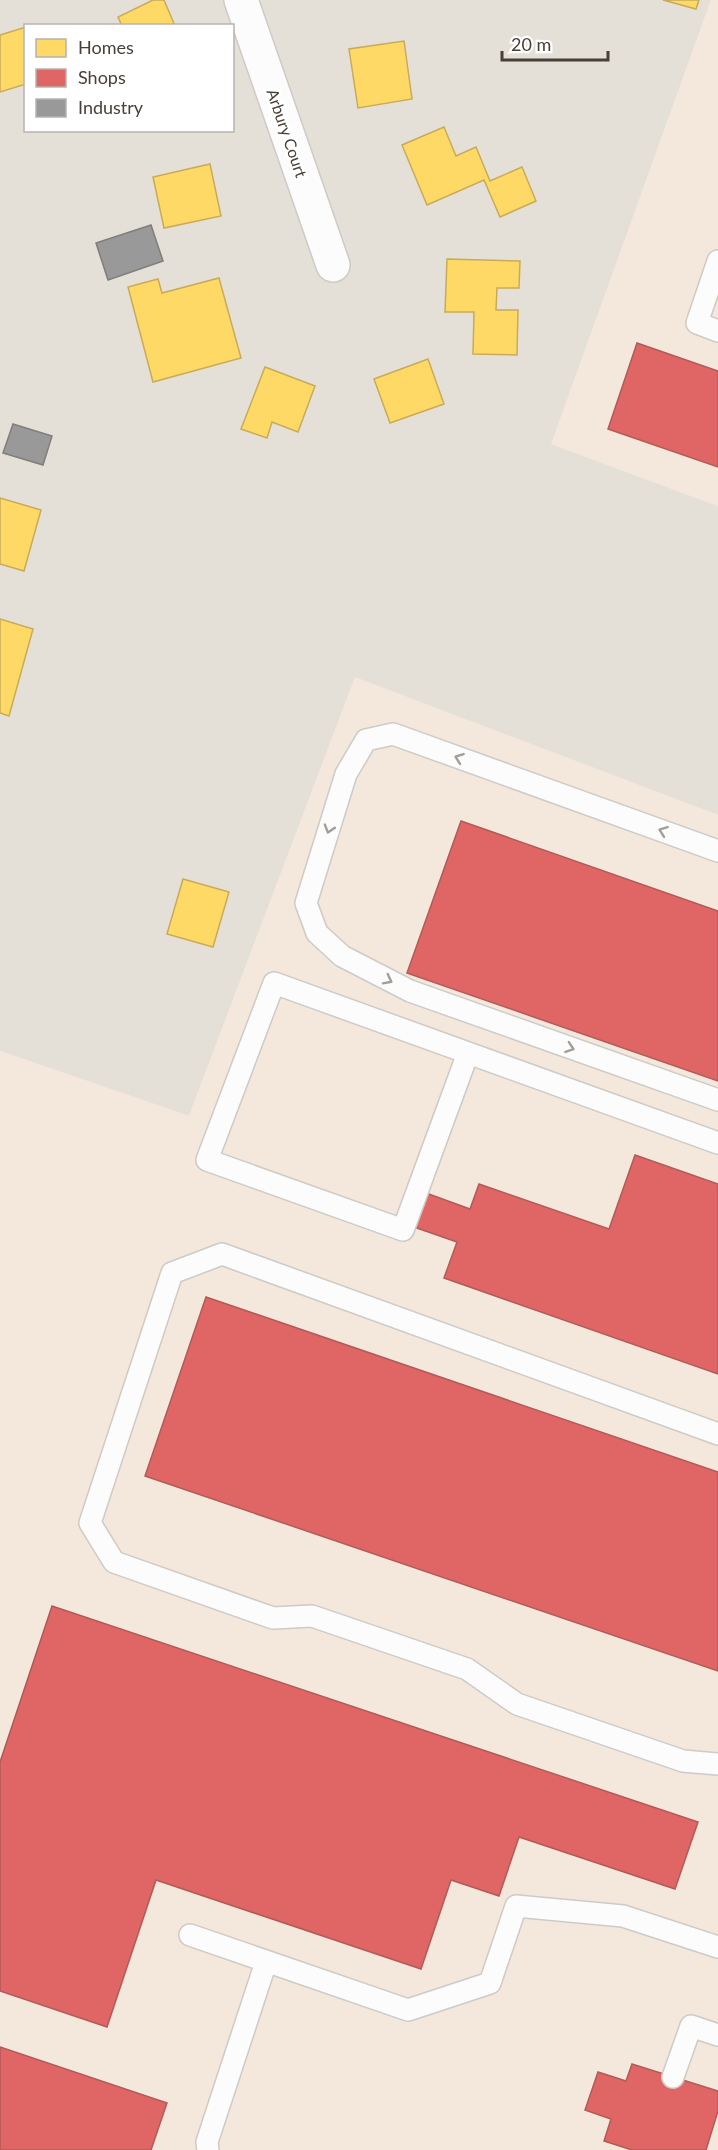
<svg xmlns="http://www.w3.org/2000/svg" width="718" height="2150" viewBox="0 0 718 2150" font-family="Lato,sans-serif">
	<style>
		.residential { fill: #e5e0d7; fill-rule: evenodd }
		.commercial { fill: #f4e8dd }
		.homes { fill: #ffd966; stroke: #c8ab58; stroke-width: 1.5 }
		.shops { fill: #e06666; stroke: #b25a58; stroke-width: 1.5 }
		.industry { fill: #999; stroke: #817e7b; stroke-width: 1.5 }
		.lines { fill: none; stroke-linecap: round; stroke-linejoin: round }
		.lane-casing { stroke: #cecac6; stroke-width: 24 }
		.street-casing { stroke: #cecac6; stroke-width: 36 }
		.lane { stroke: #fdfcfc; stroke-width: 21 }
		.street { stroke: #fdfcfc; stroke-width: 33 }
		.oneway { stroke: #a29e99 }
		.labels { text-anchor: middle; stroke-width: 6; stroke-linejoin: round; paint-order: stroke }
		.street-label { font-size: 16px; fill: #483f36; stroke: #fff }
	</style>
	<rect width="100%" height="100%" fill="#f1eeea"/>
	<path class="residential" d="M0,0H711L552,444L718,506V815L355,678L189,1116L0,1051ZM26,26H232V130H26Z"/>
	<path class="commercial" d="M711,0H718V506L551,444Z
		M355,677L718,815V2150H0V1051L189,1116Z"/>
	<path class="homes" d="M153,0H164L175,26H122L118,17Z
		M663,0H699L696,9Z
		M26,27V84L0,92V35Z
		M404,41L412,99L358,108L349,49Z
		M444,127L456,156L476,147L490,181L522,167L536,201L500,217L484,180L427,205L402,145Z
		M210,164L221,216L164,228L153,177Z
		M447,259L520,261L519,288H497L496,310H518L517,355L473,354L474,312H445Z
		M219,278L241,358L153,382L128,287L158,279L162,293Z
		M428,359L444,404L390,423L374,379Z
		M265,367L315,386L298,432L272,422L267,438L241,429Z
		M0,498L41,510L24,571L0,564Z
		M0,619L33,629L9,716L0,713Z
		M183,879L229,892L213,947L167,934Z"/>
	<path class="shops" d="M637,343L718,371V467L608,429Z
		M461,821L718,911V1081L407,973Z
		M635,1155L718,1184V1374L444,1278L457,1242L414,1227L426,1193L470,1209L479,1184L609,1229Z
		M206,1297L718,1472V1671L145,1476Z
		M52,1606L698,1822L675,1889L519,1837L499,1896L451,1880L421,1969L156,1880L107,2027L0,1991V1762Z
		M0,2047L167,2103L151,2150H0Z
		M632,2064L718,2091V2111L706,2150H632L604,2141L611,2119L585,2110L598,2072L626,2081Z"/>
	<path class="industry" d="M151,225L163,261L108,280L96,243Z
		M13,424L52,436L43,465L3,453Z"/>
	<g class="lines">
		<defs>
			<path id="lane" d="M718,261L697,323L718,331
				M718,851L393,734L366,740L346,774L306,903L317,933L342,956L410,991L718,1100
				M468,1053L403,1230L207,1160L274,983C422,1036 570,1089 718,1143
				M718,1434L222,1254L172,1273L90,1523L114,1562L273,1618L312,1616L467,1669L517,1704L683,1761L718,1764
				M190,1935L408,2010L490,1983L516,1906L623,1916L718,1947
				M673,2077L691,2026L718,2035
				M208,2150L207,2142L266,1962"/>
			<path id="street" d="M241,0L333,265"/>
		</defs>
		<use href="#lane" class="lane-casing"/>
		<use href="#street" class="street-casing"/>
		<use href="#lane" class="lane"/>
		<use href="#street" class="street"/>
	</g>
	<defs><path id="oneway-chevron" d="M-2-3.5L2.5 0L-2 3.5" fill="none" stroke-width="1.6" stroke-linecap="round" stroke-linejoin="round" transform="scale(1.5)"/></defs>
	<g class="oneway">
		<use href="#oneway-chevron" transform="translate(459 758) rotate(-160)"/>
		<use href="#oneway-chevron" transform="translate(329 829) rotate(107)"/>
		<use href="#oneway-chevron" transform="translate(663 831) rotate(-160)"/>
		<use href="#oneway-chevron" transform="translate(388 980) rotate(27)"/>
		<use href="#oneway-chevron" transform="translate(570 1048) rotate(19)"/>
	</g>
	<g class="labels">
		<g class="street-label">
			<text transform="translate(287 133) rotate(71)" y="6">Arbury Court</text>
		</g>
	</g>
	<rect x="24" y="24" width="210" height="108" fill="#ffffff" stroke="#b6b2af" stroke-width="1.5"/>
	<rect x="36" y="39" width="30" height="18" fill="#ffd966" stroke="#b6b2af" stroke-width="1.5"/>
	<text x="78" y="54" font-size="18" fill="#483f36">Homes</text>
	<rect x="36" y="69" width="30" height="18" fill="#e06666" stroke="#b6b2af" stroke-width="1.5"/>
	<text x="78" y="84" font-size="18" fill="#483f36">Shops</text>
	<rect x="36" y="99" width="30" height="18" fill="#999999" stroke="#b6b2af" stroke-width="1.5"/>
	<text x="78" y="114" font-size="18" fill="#483f36">Industry</text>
	<path d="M502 51v9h106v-9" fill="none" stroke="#483f36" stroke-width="3"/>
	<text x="511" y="51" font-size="18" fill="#483f36" stroke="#ffffff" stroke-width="4.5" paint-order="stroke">20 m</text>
</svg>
